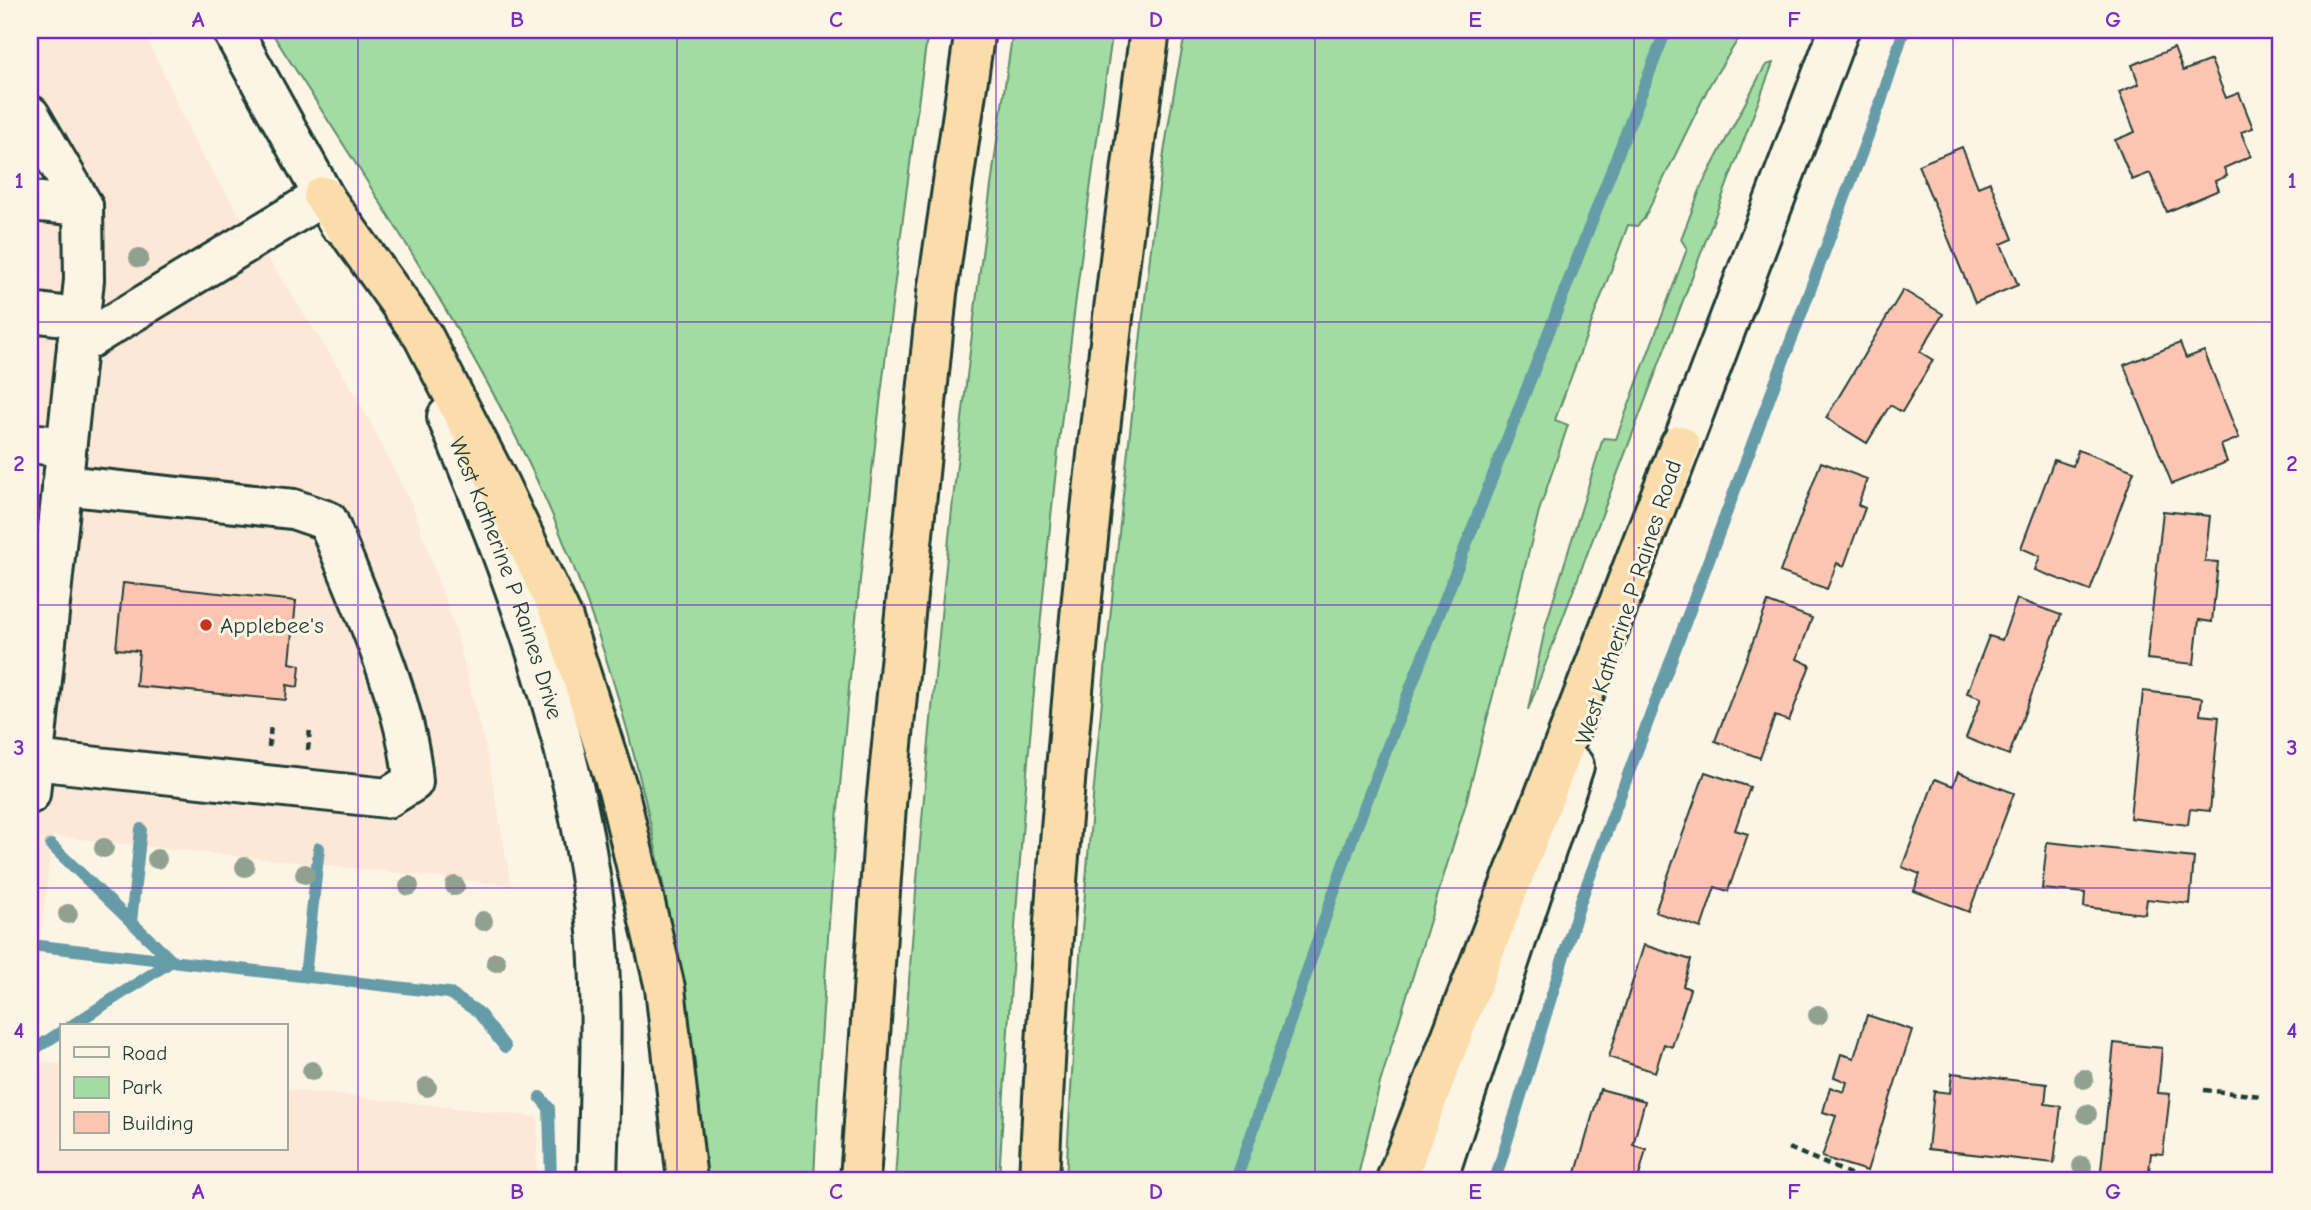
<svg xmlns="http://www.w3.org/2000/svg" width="2311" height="1210" viewBox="0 0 2311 1210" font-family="'Comic Neue',sans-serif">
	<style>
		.built { fill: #fde7d6 }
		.green { fill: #a1dca2; stroke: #608c6b; stroke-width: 2 }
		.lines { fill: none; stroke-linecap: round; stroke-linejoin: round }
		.stream { stroke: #659ca8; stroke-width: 12 }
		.building { fill: #fec5b3; stroke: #1f3d34; stroke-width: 2 }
		.minor-casing { stroke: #1f3d34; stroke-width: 44 }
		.highway-casing { stroke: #1f3d34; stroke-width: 44 }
		.path { stroke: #1f3d34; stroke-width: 4.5; stroke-dasharray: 7 5; stroke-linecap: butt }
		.minor { stroke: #fcf5e5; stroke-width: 38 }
		.highway { stroke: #fbddab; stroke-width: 38 }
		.tree { fill: #91a190 }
		.grid { fill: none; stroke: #7b2cbf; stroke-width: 2; stroke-opacity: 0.55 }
		.poi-dot { fill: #c8321e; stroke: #fcf5e5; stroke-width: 2.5 }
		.labels { text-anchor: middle; stroke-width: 6; stroke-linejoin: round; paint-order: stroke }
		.street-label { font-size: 23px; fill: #1f3d34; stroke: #fcf5e5 }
		.poi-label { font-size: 23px; fill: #1f3d34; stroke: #fcf5e5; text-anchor: start }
		.neatline { fill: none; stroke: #7b2cbf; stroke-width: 2.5 }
		.grid-label { font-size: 23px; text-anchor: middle; font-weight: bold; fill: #7b2cbf }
	</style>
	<rect width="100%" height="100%" fill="#fcf5e5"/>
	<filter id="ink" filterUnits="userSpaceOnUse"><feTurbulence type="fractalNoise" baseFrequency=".0143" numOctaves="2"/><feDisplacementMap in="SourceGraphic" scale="14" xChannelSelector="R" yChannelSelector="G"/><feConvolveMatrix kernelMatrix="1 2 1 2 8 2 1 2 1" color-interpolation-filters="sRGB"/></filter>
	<g filter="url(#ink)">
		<path class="built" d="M30,30H143L199,151L356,395L412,505L456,632L490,766L511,885L52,836L30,1043Z
			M30,1060L61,1064V1149H285V1089L538,1117L536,1180H30Z"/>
		<path class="green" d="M270,30H928C876,411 830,796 814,1180H705C679,925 635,675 519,443C446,299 357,166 270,30Z
			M1013,30H1113C1055,411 1020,796 999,1180H895C920,793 956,413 1013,30Z
			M1186,30H1744L1710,84L1644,219L1637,226L1628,225L1555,420L1568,425L1539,511L1466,803L1380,1083L1357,1180H1066C1078,936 1101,693 1128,450C1144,310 1157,168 1186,30Z
			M1773,63L1528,710L1546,624L1603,438L1616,439L1687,249L1681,239L1702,185L1760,75L1766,65Z"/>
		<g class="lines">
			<path class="stream" d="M51,845L172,961L71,1026
				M131,922L141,829
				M40,946L449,993L478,1012L505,1047
				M305,976L319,848
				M30,1052L61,1032
				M540,1097L549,1108L551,1180
				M1236,1180L1353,836L1666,30
				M1495,1180L1581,900L1881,101L1904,30"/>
		</g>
		<path class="building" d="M2174,48L2183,71L2211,60L2226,98L2239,93L2253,128L2241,132L2251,156L2224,168L2227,176L2215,181L2219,190L2167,212L2150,173L2132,180L2115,140L2135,132L2119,92L2139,84L2132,65Z
			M1962,147L1978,187L1990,182L2013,239L2001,244L2018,285L1975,303L1918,165Z
			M1903,290L1943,314L1920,352L1933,360L1902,412L1890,405L1867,443L1826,418Z
			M2180,343L2186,358L2204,351L2239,438L2221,445L2227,462L2172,484L2124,365Z
			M2078,450L2134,471L2090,591L2035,570L2040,556L2021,548L2054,460L2073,466Z
			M1821,462L1867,479L1858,505L1865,508L1844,566L1837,563L1827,589L1780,572Z
			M2163,511L2210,516L2205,561L2218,562L2212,622L2199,620L2194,664L2147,659Z
			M123,583L296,601L290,663L300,665L298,687L287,685L286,700L136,686L139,651L116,649Z
			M2017,599L2061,615L2009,755L1966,738L1981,698L1967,693L1989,636L2002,640Z
			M1768,602L1812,618L1797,659L1810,665L1789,721L1775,716L1760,758L1715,741Z
			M2143,691L2202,698L2200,715L2219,717L2210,811L2190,809L2188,825L2130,818Z
			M1705,772L1750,787L1735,830L1748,834L1728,891L1715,887L1701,928L1655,912Z
			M1958,772L2014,793L1969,912L1914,891L1920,874L1902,867L1935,779L1953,786Z
			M2047,842L2194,858L2190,904L2147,899L2145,914L2084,907L2085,893L2042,889Z
			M1644,945L1691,960L1683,986L1690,989L1672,1047L1664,1044L1655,1072L1609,1057Z
			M1867,1015L1912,1030L1867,1171L1822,1157L1836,1116L1823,1112L1830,1087L1844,1092L1847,1082L1834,1077L1841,1054L1854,1058Z
			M2114,1043L2162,1048L2158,1093L2170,1094L2163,1154L2151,1153L2148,1180H2100Z
			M1952,1073L2047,1084L2045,1104L2061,1106L2054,1163L1928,1149L1934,1091L1950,1093Z
			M1600,1089L1645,1101L1633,1145L1646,1149L1638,1180H1574Z"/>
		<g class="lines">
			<defs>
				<g id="minor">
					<path d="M232,30L339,224"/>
					<path d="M30,115L83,206L84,280L30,794"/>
					<path d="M30,201L83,206"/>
					<path d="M30,312L80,318"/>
					<path d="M77,346L323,196"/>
					<path id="s1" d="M447,417C516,578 580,756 597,931C604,1013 599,1098 597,1180"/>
					<path d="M30,443L66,447"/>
					<path d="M1670,476L1839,30"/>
					<path d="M33,760L387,798L413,782C408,702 358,598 328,521L293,509L62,485"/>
					<path d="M1437,1180L1574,766"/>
				</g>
				<path id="highway" d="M323,196L423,336L497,480L563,619L619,793L665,988L687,1180
					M860,1180L886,805L937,293L975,30
					M1039,1180C1056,795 1098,411 1150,30
					M1396,1180L1680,445"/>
			</defs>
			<use href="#minor" class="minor-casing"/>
			<use href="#highway" class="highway-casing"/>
			<path class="path" d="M269,747L271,724
				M308,750L310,728
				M2204,1090L2261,1096
				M1789,1148L1864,1180"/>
			<use href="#minor" class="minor"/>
			<use href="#highway" class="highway"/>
		</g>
		<g class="tree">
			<circle cx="139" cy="258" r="10"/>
			<circle cx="104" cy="848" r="10"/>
			<circle cx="157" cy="859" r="10"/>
			<circle cx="245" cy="867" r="10"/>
			<circle cx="305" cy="874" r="10"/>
			<circle cx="409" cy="886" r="10"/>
			<circle cx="455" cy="886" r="10"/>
			<circle cx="68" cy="914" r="10"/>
			<circle cx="483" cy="921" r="10"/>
			<circle cx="496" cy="962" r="10"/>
			<circle cx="1818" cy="1015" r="10"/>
			<circle cx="312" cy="1071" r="10"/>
			<circle cx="2084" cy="1079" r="10"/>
			<circle cx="427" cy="1087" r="10"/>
			<circle cx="2087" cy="1114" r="10"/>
			<circle cx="2082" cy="1166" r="10"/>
		</g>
	</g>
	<path class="grid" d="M358,30V1180M677,30V1180M996,30V1180M1315,30V1180M1634,30V1180M1953,30V1180M30,322H2281M30,605H2281M30,888H2281"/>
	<circle class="poi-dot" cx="206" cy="625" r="7"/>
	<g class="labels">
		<g class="street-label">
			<text dy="8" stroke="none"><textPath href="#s1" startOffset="172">West Katherine P Raines Drive</textPath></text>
			<text transform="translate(1628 602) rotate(-72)" y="8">West Katherine P Raines Road</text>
		</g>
		<g class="poi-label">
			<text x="220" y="633">Applebee's</text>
		</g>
	</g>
	<rect width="2311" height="1210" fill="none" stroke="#fcf5e5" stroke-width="77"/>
	<rect x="60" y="1024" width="228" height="126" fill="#fcf5e5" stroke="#a4ab9e" stroke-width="2"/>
	<rect x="74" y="1047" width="35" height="10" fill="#fcf5e5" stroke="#a4ab9e" stroke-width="2"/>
	<text x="122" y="1060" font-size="21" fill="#1f3d34">Road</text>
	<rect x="74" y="1077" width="35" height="21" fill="#a1dca2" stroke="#a4ab9e" stroke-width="2"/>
	<text x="122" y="1094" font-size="21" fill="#1f3d34">Park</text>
	<rect x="74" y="1112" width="35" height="21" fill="#fec5b3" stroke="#a4ab9e" stroke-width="2"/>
	<text x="122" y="1130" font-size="21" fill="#1f3d34">Building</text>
	<rect x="38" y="38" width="2234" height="1134" class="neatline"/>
	<g class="grid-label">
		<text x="198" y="27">A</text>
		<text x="517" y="27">B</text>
		<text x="836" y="27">C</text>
		<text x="1156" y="27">D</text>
		<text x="1475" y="27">E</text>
		<text x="1794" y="27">F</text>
		<text x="2113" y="27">G</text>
		<text x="19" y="188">1</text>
		<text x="2292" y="188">1</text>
		<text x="19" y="471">2</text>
		<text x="2292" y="471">2</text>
		<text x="19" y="755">3</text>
		<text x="2292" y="755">3</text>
		<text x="19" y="1038">4</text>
		<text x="2292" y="1038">4</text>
		<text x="198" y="1199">A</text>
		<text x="517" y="1199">B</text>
		<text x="836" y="1199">C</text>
		<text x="1156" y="1199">D</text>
		<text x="1475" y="1199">E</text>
		<text x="1794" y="1199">F</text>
		<text x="2113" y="1199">G</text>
	</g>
</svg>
